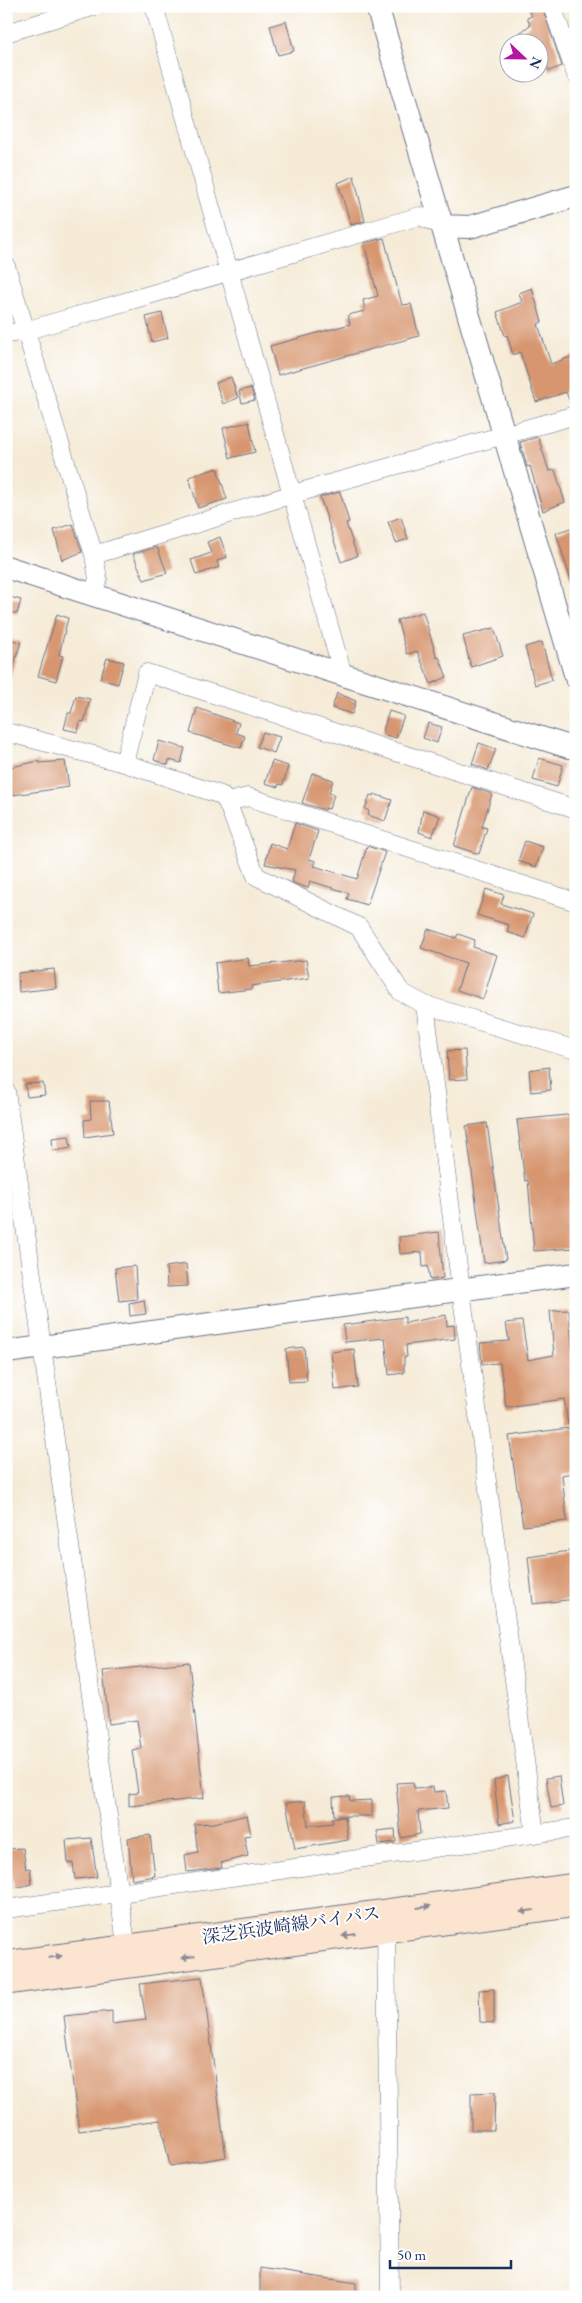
<svg xmlns="http://www.w3.org/2000/svg" width="582" height="2303" viewBox="0 0 582 2303" font-family="'EB Garamond','Noto Serif JP',serif">
	<style>
		.building { fill: #d79670 }
		.lines { fill: none; stroke-linecap: round; stroke-linejoin: round }
		.minor-casing { stroke: #677188; stroke-width: 19 }
		.tertiary-casing { stroke: #677188; stroke-width: 24 }
		.secondary-casing { stroke: #677188; stroke-width: 27 }
		.minor { stroke: #fff; stroke-width: 18 }
		.tertiary { stroke: #fff; stroke-width: 22 }
		.secondary { stroke: #fce5d0; stroke-width: 25 }
		.oneway { fill: #8c8a97 }
		.labels { text-anchor: middle; stroke-width: 4; stroke-linejoin: round; paint-order: stroke }
		.street-label { font-size: 18px; fill: #1b2f5e; stroke: #fff }
	</style>
	<rect width="100%" height="100%" fill="#fff"/>
	<filter id="ink" filterUnits="userSpaceOnUse"><feTurbulence type="fractalNoise" baseFrequency=".02" numOctaves="2"/><feDisplacementMap in="SourceGraphic" scale="10" xChannelSelector="R" yChannelSelector="G"/><feConvolveMatrix kernelMatrix="1 2 1 2 8 2 1 2 1" color-interpolation-filters="sRGB"/></filter>
	<filter id="wash" filterUnits="userSpaceOnUse"><feTurbulence type="fractalNoise" baseFrequency=".0096" numOctaves="4" result="noise"/><feDisplacementMap in="SourceGraphic" scale="20" xChannelSelector="R" yChannelSelector="G"/><feGaussianBlur stdDeviation="1.12" result="paint"/><feColorMatrix in="noise" values="0 0 0 0 0 0 0 0 0 0 0 0 0 0 0 0 0 1.4 0 .05"/><feComposite in="paint" operator="in"/></filter>
	<g filter="url(#wash)">
		<rect width="100%" height="100%" fill="#f5ebd7"/>
		<g id="blocks">
			<path class="building" d="M535,6H542L562,66L549,71L540,49V42H537L534,36L519,42H510V45L508,42L530,25L527,18L532,16L528,9Z
				M286,21L294,51L278,55L270,26Z
				M354,176L365,221L351,225L338,183Z
				M384,238L402,305L411,304L419,336L278,375L270,346L350,324L348,315L365,311L363,300L378,296L364,243Z
				M532,288L542,322L538,324L551,364L576,355V405H571L566,392L536,402L520,352L513,355L507,335L505,336L497,312L522,302L519,293Z
				M162,313L168,338L152,342L146,317Z
				M231,377L238,398L223,404L216,383Z
				M251,388L255,400L242,403L239,391Z
				M249,422L255,452L230,458L223,428Z
				M538,437L549,471L555,470L565,502L543,511L530,466L527,467L520,442Z
				M217,468L227,499L198,508L189,477Z
				M340,492L349,522L346,523L357,556L341,562L320,497Z
				M401,517L408,539L396,543L388,522Z
				M73,524L82,552L62,560L54,530Z
				M576,526V586L573,587L556,533Z
				M220,537L227,557L217,561L219,567L196,575L191,560L211,553L207,542Z
				M157,547L167,573L144,580L133,554Z
				M6,596L21,600L17,614L6,611Z
				M423,612L437,658L439,657L447,677L431,684L417,651L407,654L397,620Z
				M57,614L68,618L59,655L63,656L56,681L38,676Z
				M494,628L503,656L471,667L463,636Z
				M6,639L21,642L9,680L6,679Z
				M542,642L552,680L535,685L525,647Z
				M107,658L124,662L118,684L100,679Z
				M337,693L356,701L352,714L332,708Z
				M76,696L90,699L84,722L80,721L78,732L64,729L68,713H71Z
				M197,708L239,723L236,733L245,736L241,748L190,733Z
				M389,711L404,716L396,738L382,734Z
				M428,723L442,727L437,743L423,738Z
				M263,732L280,737L274,753L257,747Z
				M159,741L185,748L181,763L169,760L168,765L154,760Z
				M479,743L496,749L488,770L472,764Z
				M539,758L563,765L557,787L533,780Z
				M39,761V763L65,761L69,787L6,796V768Z
				M272,761L288,766L283,785L279,784L278,787L265,783Z
				M312,773L333,780L329,793L334,795L329,809L326,808L325,810L302,803Z
				M472,787L492,794L482,827L487,828L479,854L454,846Z
				M374,794L392,800L385,821L368,815L369,811L365,809L370,795L373,796Z
				M423,810L440,816L432,837L419,832Z
				M295,823L318,831L309,859L316,861L314,866L357,879L367,846L385,852L367,905L347,899L349,893L310,881L308,888L296,884L292,882L295,870L265,864L270,843L287,849Z
				M525,841L543,847L536,867L518,861Z
				M486,889L504,895L501,904L533,914L525,938L507,932L509,925L477,915Z
				M428,929L456,938L458,934L475,940L473,947L497,955L483,999L457,990L466,963L421,948Z
				M248,958L249,966L306,960L309,978L251,986L252,989L218,993L215,963Z
				M54,969L56,988L19,992L18,973Z
				M465,1050L467,1079L449,1080L447,1051Z
				M549,1067L551,1090L531,1092L529,1070Z
				M43,1083L45,1095L27,1097L25,1084Z
				M90,1101H109L113,1133L85,1137L84,1120L91,1119Z
				M576,1114V1248L534,1251L528,1180L525,1181L517,1120Z
				M487,1123L506,1260L484,1263L466,1126Z
				M69,1136L71,1148L53,1151L52,1138Z
				M439,1232L443,1278L430,1280L428,1266L423,1267L422,1252L400,1254L399,1237Z
				M186,1264L188,1286L167,1287L166,1267Z
				M135,1266L137,1299L119,1301L115,1268Z
				M144,1300L146,1314L130,1316L129,1303Z
				M569,1310L573,1355L576,1354V1423L568,1424L564,1399L506,1407L500,1363L482,1364L480,1343L509,1341L506,1323L522,1321L528,1360L554,1355L550,1311Z
				M446,1315L447,1326L454,1325L455,1339L406,1345L407,1357H404V1373L389,1375L385,1338L345,1342L343,1325L405,1317V1323Z
				M304,1347L307,1381L289,1382L286,1349Z
				M354,1349L358,1387L335,1390L331,1352Z
				M576,1427V1472L562,1475L567,1521L523,1526L509,1436Z
				M570,1551L576,1599L533,1604L528,1557Z
				M189,1662L204,1798L129,1806V1794L138,1793L132,1750L141,1748L137,1720L109,1724L103,1671Z
				M508,1776L515,1821L499,1824L494,1780Z
				M559,1776L563,1806L551,1808L546,1778Z
				M413,1782L414,1788L433,1787L434,1792L446,1791L448,1808L418,1811L420,1834L401,1838L396,1783Z
				M349,1796L350,1801L372,1800V1816H334L333,1797Z
				M305,1801L308,1826L333,1823L332,1818L345,1817L348,1840L295,1849L286,1803Z
				M247,1815L251,1835L244,1836L248,1856L221,1863L222,1868L187,1872L185,1855L198,1852L194,1824L214,1823Z
				M395,1829L396,1842L379,1844L377,1831Z
				M150,1835L155,1876L132,1880L128,1838Z
				M91,1838L97,1877L75,1879L73,1863H68L66,1840Z
				M23,1848L26,1869L30,1868L32,1884L14,1888L8,1849Z
				M202,1977L226,2157L170,2166L160,2120L79,2131L64,2016L112,2011V2024L146,2020L140,1984Z
				M494,1989V2023L480,2022L479,1990Z
				M495,2092L494,2130H471V2093Z
				M260,2268L356,2283V2297H260Z"/>
		</g>
	</g>
	<g filter="url(#ink)">
		<use href="#blocks" fill-opacity="0" stroke="#677188" stroke-width="1"/>
		<g class="lines">
			<defs>
				<path id="minor" d="M154,6C216,230 282,452 343,675
					M552,6L576,75
					M6,33L96,6
					M6,266L94,555L98,579L93,595
					M6,334L25,331L420,216L443,226
					M94,555L293,494L576,415
					M6,732L124,763L221,795L227,802L256,876L359,927L401,992L425,1005L576,1050
					M124,763L147,673L576,809
					M227,802L248,797L576,902
					M425,1005L461,1290L535,1834
					M6,1091L128,1958
					M6,1909L576,1828
					M386,1920L390,2297"/>
				<path id="tertiary" d="M377,6L576,677
					M443,226L470,227L576,196
					M6,567L569,747L576,745
					M6,1352L576,1274"/>
				<path id="secondary" d="M6,1964L576,1886
					M6,1982L576,1904"/>
			</defs>
			<use href="#minor" class="minor-casing"/>
			<use href="#tertiary" class="tertiary-casing"/>
			<use href="#secondary" class="secondary-casing"/>
			<use href="#minor" class="minor"/>
			<use href="#tertiary" class="tertiary"/>
			<use href="#secondary" class="secondary"/>
		</g>
		<defs><path id="oneway-solid" d="M-6-.8H1V-3.2L6.5 0L1 3.2V.8H-6Z" transform="scale(1.25)"/></defs>
		<g class="oneway">
			<use href="#oneway-solid" transform="translate(424 1907) rotate(-8)"/>
			<use href="#oneway-solid" transform="translate(527 1911) rotate(172)"/>
			<use href="#oneway-solid" transform="translate(349 1935) rotate(172)"/>
			<use href="#oneway-solid" transform="translate(55 1957) rotate(-8)"/>
			<use href="#oneway-solid" transform="translate(188 1957) rotate(172)"/>
		</g>
	</g>
	<g class="labels">
		<g class="street-label">
			<text transform="translate(291 1925) rotate(-8)" y="6">深芝浜波崎線バイパス</text>
		</g>
	</g>
	<rect width="582" height="2303" fill="none" stroke="#fff" stroke-width="25"/>
	<g transform="translate(524 58) rotate(112)"><circle r="24" fill="#ffffff" stroke="#a4acbf"/>
	<path d="M0-4L9 19L0 12L-9 19Z" fill="#b5179e"/>
	<text y="-8" font-size="14" font-weight="bold" text-anchor="middle" fill="#1b2f5e">N</text>
	</g>
	<path d="M390 2260v8h121v-8" fill="none" stroke="#1b2f5e" stroke-width="2.5"/>
	<text x="397" y="2260" font-size="15" fill="#1b2f5e" stroke="#ffffff" stroke-width="4" paint-order="stroke">50 m</text>
</svg>
